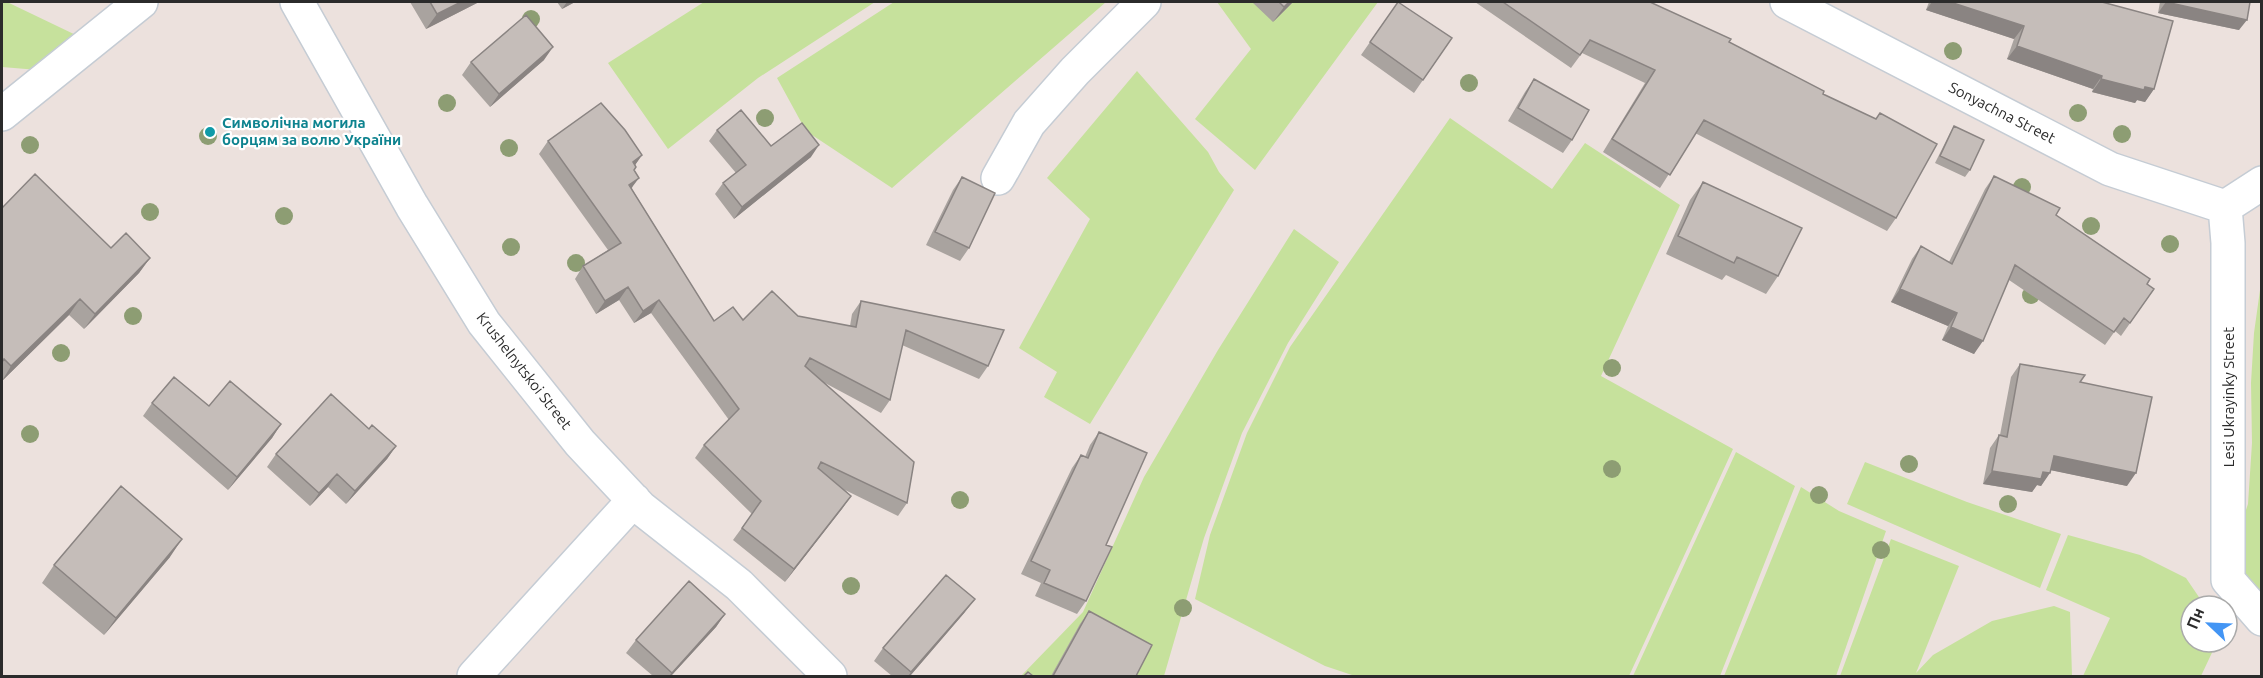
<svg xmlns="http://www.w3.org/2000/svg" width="2263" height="678" viewBox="0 0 2263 678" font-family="Ubuntu,sans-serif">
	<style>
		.green { fill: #c6e19c }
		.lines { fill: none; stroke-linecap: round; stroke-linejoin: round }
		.minor-casing { stroke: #c5ccd4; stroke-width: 36 }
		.minor { stroke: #fff; stroke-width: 33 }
		.tree { fill: #8d9d73 }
		.wall { fill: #a9a39f }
		.shaded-wall { fill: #8a8482 }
		.building { fill: #c5bdb9; stroke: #8a8482; stroke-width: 1.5 }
		.culture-dot { fill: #0f9aa8; stroke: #fff; stroke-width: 2 }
		.labels { text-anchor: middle; stroke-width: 4.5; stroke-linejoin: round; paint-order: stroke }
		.street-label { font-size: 15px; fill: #2b2b2b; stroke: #fff }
		.culture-label { font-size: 15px; font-weight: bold; fill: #0d838f; stroke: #fff; text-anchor: start }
	</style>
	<rect width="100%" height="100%" fill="#ece1dd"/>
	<path class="green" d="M2,2H7L80,37L38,70L2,67Z
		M704,2H875L758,78L668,149L608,63Z
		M894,2H1106L892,188L806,131L777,78Z
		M1217,2H1378L1255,170L1195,119L1251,49Z
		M1137,71L1208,152L1219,172L1234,190L1090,424L1044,397L1057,372L1019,348L1090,219L1047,178Z
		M1450,118L1552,189L1585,143L1680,205L1601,376L1733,449L1629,676H1355L1325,666L1195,599L1210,535L1247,433L1290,347Z
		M1294,229L1339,262L1288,343L1242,433L1204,538L1164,676H1021L1083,612L1144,477L1218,350Z
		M2261,283V600L2242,576L2237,536L2248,504L2252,443L2251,383L2254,333Z
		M1736,452L1795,486L1720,676H1633Z
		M1865,462L1967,502L2061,534L2040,588L1847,504Z
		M1801,487L1839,511L1886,531L1836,676H1724Z
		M2068,535L2140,555L2186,578L2205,606H2191V642H2217L2201,676H2083L2110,618L2046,590Z
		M1891,539L1959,566L1916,673L1933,655L1992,621L2054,606L2070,612L2072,676H1840Z"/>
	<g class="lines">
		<defs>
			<path id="minor" d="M297,2L412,206L484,323L580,443L641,508L739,585L830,676
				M1787,2L2110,169L2225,207
				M2,114L141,2
				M998,178L1029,123L1075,71L1144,2
				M2262,183L2225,207L2228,243V580L2262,619
				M474,676L634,500"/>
		</defs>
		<use href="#minor" class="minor-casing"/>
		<use href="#minor" class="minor"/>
	</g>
	<g class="tree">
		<circle cx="531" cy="19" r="9"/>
		<circle cx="1953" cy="51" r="9"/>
		<circle cx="1469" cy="83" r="9"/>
		<circle cx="447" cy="103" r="9"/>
		<circle cx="2078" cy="113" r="9"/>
		<circle cx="765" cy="118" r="9"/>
		<circle cx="2122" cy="134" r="9"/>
		<circle cx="208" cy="136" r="9"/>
		<circle cx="30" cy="145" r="9"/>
		<circle cx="509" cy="148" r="9"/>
		<circle cx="2022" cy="187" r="9"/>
		<circle cx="150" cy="212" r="9"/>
		<circle cx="284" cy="216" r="9"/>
		<circle cx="2091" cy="226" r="9"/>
		<circle cx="2170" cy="244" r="9"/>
		<circle cx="511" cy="247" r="9"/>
		<circle cx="576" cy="263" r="9"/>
		<circle cx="2031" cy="295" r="9"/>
		<circle cx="133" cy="316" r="9"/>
		<circle cx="61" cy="353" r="9"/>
		<circle cx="1612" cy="368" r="9"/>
		<circle cx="30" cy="434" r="9"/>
		<circle cx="1909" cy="464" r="9"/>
		<circle cx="1612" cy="469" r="9"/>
		<circle cx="1819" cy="495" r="9"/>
		<circle cx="960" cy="500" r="9"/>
		<circle cx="2008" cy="504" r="9"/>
		<circle cx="1881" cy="550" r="9"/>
		<circle cx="851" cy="586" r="9"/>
		<circle cx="1183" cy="608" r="9"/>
	</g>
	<path class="wall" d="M410,2H479L426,29Z
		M557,2H575L562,9Z
		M1252,2H1293L1273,22Z
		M1398,2L1452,38L1414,93L1361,55Z
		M1475,2H1650L1729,42L1823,94L1876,119L1880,113L1896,218L1887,231L1695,133L1660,188L1603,152L1645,83L1582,53L1571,68Z
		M1929,2H2102L2154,89L2145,102L2137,100L2135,103L2092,92L2093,89L2007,59L2014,39L1926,10Z
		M2160,2H2250L2239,30L2158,13Z
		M544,60L490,107L462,75L471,62Z
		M1534,79L1572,140L1563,153L1508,121L1525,92Z
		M1954,126L1970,170L1965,177L1935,163L1950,133Z
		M717,130L771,146L811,157L734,219L715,194L723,183L736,173L709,141Z
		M548,141L642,155L635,165L636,167L634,170L632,189L714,321L743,320L798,316L850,326L852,314L861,301L988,366L979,379L902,345L890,400L881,413L825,383L907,503L898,516L845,490L851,496L785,582L733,540L752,514L695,458L704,445L729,420L651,313L634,323L619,300L596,314L575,279L583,266L608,250L539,154Z
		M1994,176L2056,215L2154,289L2121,336L2115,331L2105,345L2009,280L1974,354L1942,340L1948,326L1891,302L1912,259L1921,246L1949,262L1985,189Z
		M962,177L969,248L960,261L926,245L953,190Z
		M1703,182L1778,276L1766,294L1726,275L1722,280L1666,254L1690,200Z
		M2,208L111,248L150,258L139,273L84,329L69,315L2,381Z
		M2020,364L2080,382L2127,486L2051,470L2041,486L2037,485L2032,492L1983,484L1990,448L1999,435H2000L2011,377Z
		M152,403L209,406L281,424L272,438L228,490L143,416Z
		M369,429L396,446L387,459L346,504L328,487L310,506L267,467L276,454Z
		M1099,432L1106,545L1086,601L1077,614L1035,596L1041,583L1021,574L1072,468L1081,455L1085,457L1090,445Z
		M170,557L104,635L42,583L54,565Z
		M1089,611L1136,676H1051L1080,624Z
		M965,612L910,676H892L874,661L883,648Z
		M725,614L716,627L671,676H653L626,653L636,640Z"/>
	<path class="shaded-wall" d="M461,2H479L426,29L437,14Z
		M567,2H575L562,9Z
		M1289,2H1293L1273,22L1284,7Z
		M1932,2H1950L2024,26L2014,39L1926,10Z
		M2166,2L2247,20L2239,30L2158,13Z
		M2017,46L2102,76L2093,89L2007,59Z
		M553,47L544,60L490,107L499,94Z
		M2101,79L2145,87L2154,89L2145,102L2137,100L2135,103L2092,92Z
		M819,145L811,157L734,219L742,207Z
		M642,155L633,168V162Z
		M639,178L630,190L629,185Z
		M150,258L139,273L84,329L95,314Z
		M628,287L619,300L596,314L605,301Z
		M1900,289L1957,313L1948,326L1891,302Z
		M80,299L69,315L2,381L11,366Z
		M659,300L651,313L634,323L643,311Z
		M1951,327L1983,341L1974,354L1942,340Z
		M281,424L272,438L228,490L237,477Z
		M396,446L387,459L346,504L355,491Z
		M2054,456L2136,473L2127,486L2045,469Z
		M1992,471L2043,472L2050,473L2041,486L2037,485L2032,492L1983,484Z
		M337,474L328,487L310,506L319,493Z
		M851,496L842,509L785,582L794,569Z
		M182,539L170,557L104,635L116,618Z
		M975,599L965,612L910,676H908Z
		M725,614L716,627L671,676H669Z"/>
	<path class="building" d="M430,2H461L437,14Z
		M1279,2H1289L1284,7Z
		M1398,2L1452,38L1423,80L1370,42Z
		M1503,2H1650L1731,39L1729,42L1824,91L1823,94L1876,119L1880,113L1937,144L1896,218L1704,120L1670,175L1612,139L1655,70L1590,40L1580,55Z
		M1950,2H2102L2173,21L2154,89L2145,87L2144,90L2101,79L2102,76L2017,46L2024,26Z
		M2166,2H2250L2247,20Z
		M526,15L553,47L499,94L471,62Z
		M1534,79L1589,110L1572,140L1518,108Z
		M601,103L625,130L642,155L633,162L636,167L634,170L639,178L629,185L714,321L733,307L743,320L772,291L798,316L856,327L861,301L1004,330L988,366L906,330L890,400L810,358L805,366L914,462L907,503L821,462L818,468L851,496L794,569L742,528L761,501L704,445L739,409L659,300L643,311L628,287L605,301L583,266L621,243L548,141Z
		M741,110L771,146L802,123L819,145L742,207L723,183L746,165L717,130Z
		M1954,126L1984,140L1970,170L1940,156Z
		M35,174L111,248L126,233L150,258L95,314L80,299L11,366L4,359L2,362V208Z
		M1994,176L2060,208L2056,215L2150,279L2147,284L2154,289L2130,323L2124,318L2114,332L2015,265L1983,341L1951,327L1957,313L1900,289L1921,246L1952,264Z
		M962,177L995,193L969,248L935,232Z
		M1703,182L1802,228L1778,276L1737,257L1734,263L1678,236Z
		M2020,364L2085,375L2080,382L2152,397L2136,473L2054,456L2050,473L2043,472L2041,479L1992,471L1999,435L2007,437Z
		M174,377L209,406L230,381L281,424L237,477L152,403Z
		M331,394L369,429L372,425L396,446L355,491L337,474L319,493L276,454Z
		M1099,432L1147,453L1106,545L1112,547L1086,601L1044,583L1050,570L1031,561L1081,455L1088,458Z
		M121,486L182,539L116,618L54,565Z
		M946,575L975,599L911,672L883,648Z
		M689,581L725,614L672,673L636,640Z
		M1089,611L1152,645L1136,676H1053Z
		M1028,672L1033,676H1024Z"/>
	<circle class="culture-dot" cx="210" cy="132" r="6"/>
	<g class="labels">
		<g class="street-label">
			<text transform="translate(2002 113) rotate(27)" y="5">Sonyachna Street</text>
			<text transform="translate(524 371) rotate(52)" y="5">Krushelnytskoi Street</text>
			<text transform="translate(2229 397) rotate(-90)" y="5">Lesi Ukrayinky Street</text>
		</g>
		<g class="culture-label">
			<text x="222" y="128">Символічна могила<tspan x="222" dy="17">борцям за волю України</tspan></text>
		</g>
	</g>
	<rect width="2263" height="678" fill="none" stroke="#2b2b2b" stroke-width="6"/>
	<g transform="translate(2209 624) rotate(293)"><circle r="28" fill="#ffffff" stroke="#aaaaaa" stroke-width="1.5"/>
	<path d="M0-4.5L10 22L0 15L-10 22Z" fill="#4395f4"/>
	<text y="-9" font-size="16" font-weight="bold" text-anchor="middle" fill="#2b2b2b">Пн</text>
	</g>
</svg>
